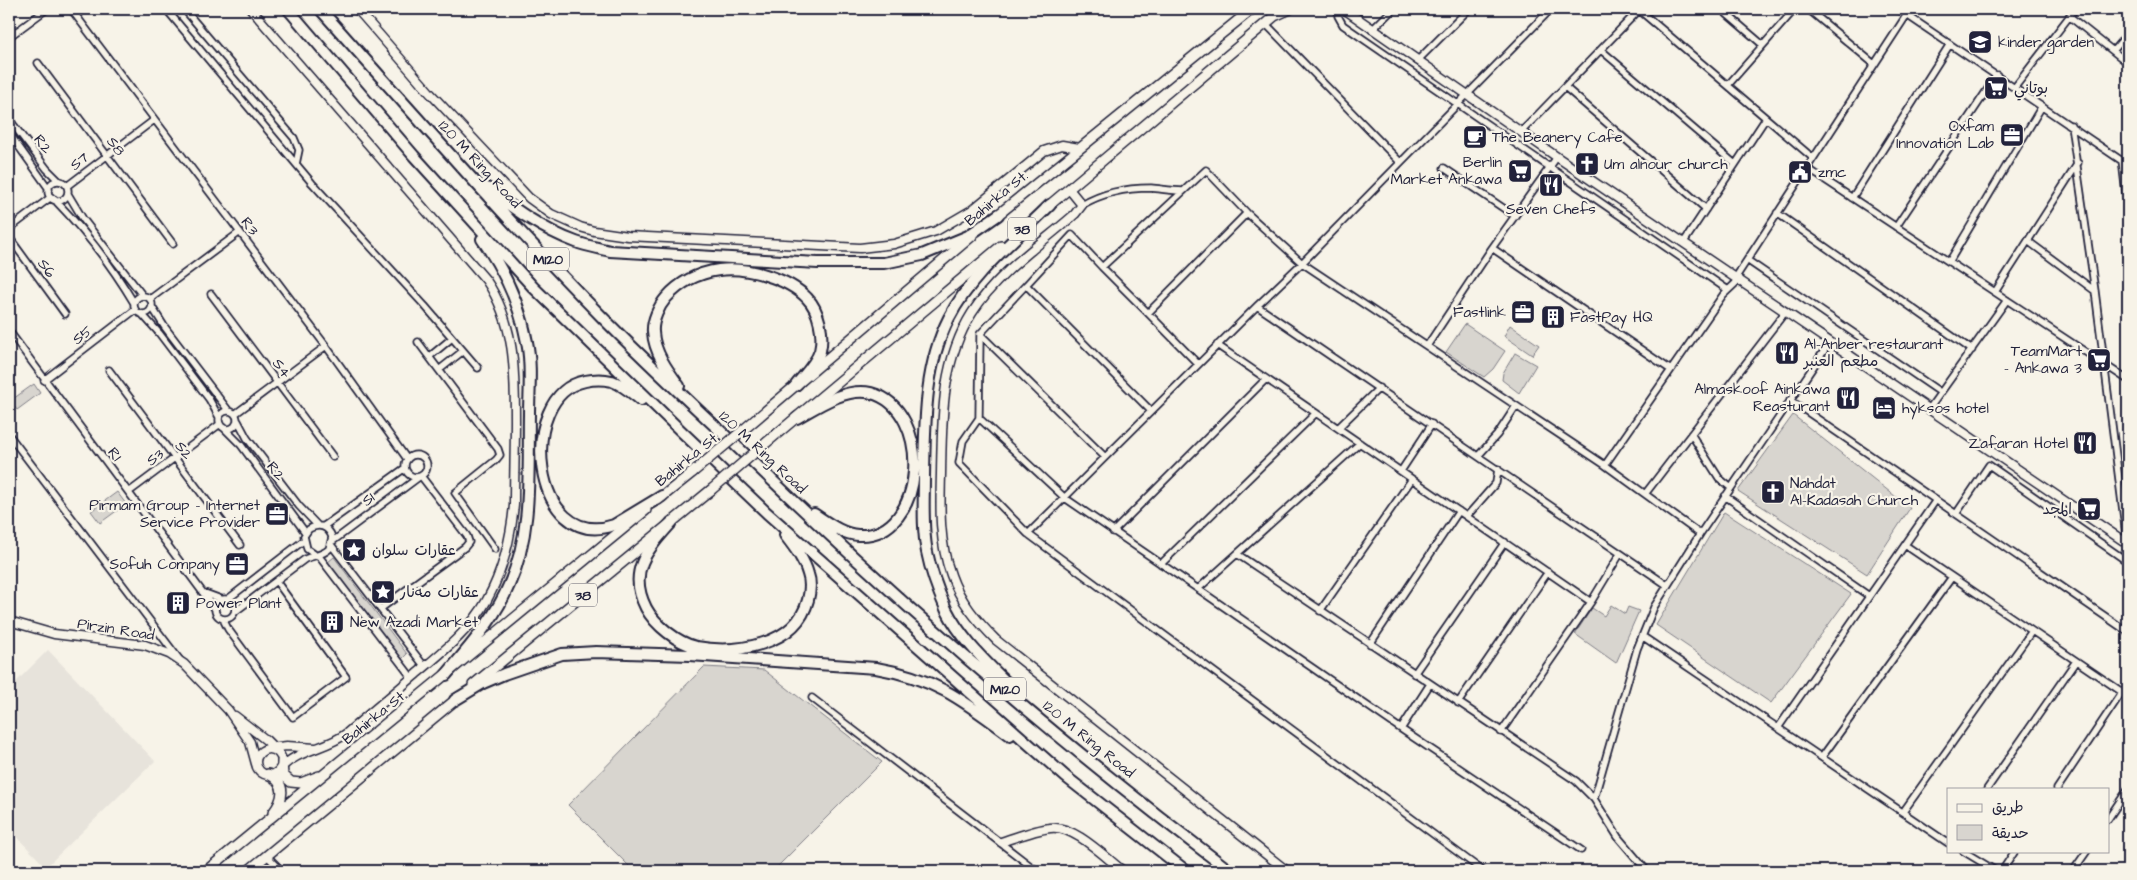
<svg xmlns="http://www.w3.org/2000/svg" width="2137" height="880" viewBox="0 0 2137 880" font-family="'Architects Daughter','Playpen Sans Arabic',sans-serif">
	<style>
		.built { fill: #e7e3db }
		.green { fill: #d8d5cf; stroke: #7d7c85 }
		.lines { fill: none; stroke-linecap: round; stroke-linejoin: round }
		.street-casing { stroke: #22223b; stroke-width: 9 }
		.secondary-casing { stroke: #22223b; stroke-width: 11 }
		.primary-casing { stroke: #22223b; stroke-width: 12 }
		.highway-casing { stroke: #22223b; stroke-width: 14 }
		.street { stroke: #f7f3e8; stroke-width: 5.5 }
		.secondary { stroke: #f7f3e8; stroke-width: 8 }
		.primary { stroke: #f7f3e8; stroke-width: 9 }
		.highway { stroke: #f7f3e8; stroke-width: 10 }
		.primary-bridge-casing { stroke: #22223b; stroke-width: 12; stroke-linecap: butt }
		.primary-bridge { stroke: #f7f3e8; stroke-width: 9 }
		.labels { text-anchor: middle; stroke-width: 4.5; stroke-linejoin: round; paint-order: stroke }
		.shield { fill: #f7f3e8; stroke: #62616f; stroke-width: 1 }
		.shield-label { font-size: 14px; font-weight: bold; fill: #22223b }
		.poi-label { font-size: 15px; fill: #22223b; stroke: #f7f3e8; text-anchor: start }
		.street-label { font-size: 15px; fill: #22223b; stroke: #f7f3e8 }
	</style>
	<rect width="100%" height="100%" fill="#f7f3e8"/>
	<filter id="ink" filterUnits="userSpaceOnUse"><feTurbulence type="fractalNoise" baseFrequency=".02" numOctaves="2"/><feDisplacementMap in="SourceGraphic" scale="10" xChannelSelector="R" yChannelSelector="G"/><feConvolveMatrix kernelMatrix="1 2 1 2 8 2 1 2 1" color-interpolation-filters="sRGB"/></filter>
	<g filter="url(#ink)">
		<path class="built" d="M48,650L155,761L46,867L9,829V689Z"/>
		<path class="green" d="M1465,324L1505,351L1493,369L1484,377L1446,352Z
			M1510,325L1539,345L1532,355L1504,336Z
			M1515,353L1536,365L1519,393L1502,380L1503,373Z
			M34,384L40,393L17,410L10,401Z
			M1793,415L1910,508L1867,574L1738,491Z
			M117,492L126,504L100,523L91,511Z
			M1724,512L1851,594L1771,703L1656,625Z
			M334,557L407,654L402,659L328,562Z
			M1611,605L1625,614L1628,607L1639,611L1616,663L1575,634L1592,608L1604,616Z
			M704,667L764,670L882,762L773,871H634L568,805Z"/>
		<g class="lines">
			<defs>
				<path id="street" d="M71,9L326,346L407,459
					M166,9L312,183L425,306L478,368
					M184,9L294,138L299,150L296,164
					M1342,9L1338,16L1343,25L1728,290
					M1638,9L1813,158
					M1721,9L1763,45
					M1808,9L1874,64
					M1898,9L2128,165
					M2069,16L2128,63
					M1265,23L1400,162
					M1372,30L1393,9
					M9,37L47,9
					M1601,50L1735,164
					M2113,51L2128,33
					M1417,61L1469,9
					M38,63L173,244
					M1728,85L1795,9
					M1565,87L1706,209
					M2015,87L2075,9
					M9,119L47,169L59,181
					M2071,125L2095,291L2127,543
					M1521,132L1640,9
					M9,133L49,189
					M2122,160L2128,212
					M1444,168L1515,216
					M1807,168L2128,380
					M48 191a10 10 0 1 1 20 0a10 10 0 1 1-20 0Z
					M67,186L154,120
					M68,194L83,219L143,296
					M1852,198L1950,44
					M54,199C84,230 112,266 134,303
					M1082,205C1102,193 1128,188 1151,188C1162,189 1172,191 1183,191
					M1247,213L1148,313L1102,267L1206,170L1247,213L1302,263L1605,465L1700,534
					M1777,213L1972,350
					M1896,227L1997,75
					M9,229L51,197
					M9,237L65,314
					M2028,241L2095,291
					M1684,242L1766,118
					M1492,248L1671,370
					M1747,260L1940,392
					M1949,262L2042,106
					M1102,267L1072,235L1026,285L1151,411
					M1736,277L1906,16
					M1026,285L980,334L1105,457
					M1995,292L2078,163
					M211,294L333,457
					M134 305a9 9 0 1 1 18 0a9 9 0 1 1-18 0Z
					M150,299L240,232
					M1257,306L1667,585
					M152,307L164,326L228,410
					M1148,313L1198,364
					M142,314L159,333L209,399L219,417
					M9,331L215,609
					M980,334L979,418L963,441L959,463L1028,534L1483,871
					M418,342L498,449L500,455L496,460L455,493L495,549
					M1217,345L1591,602
					M1427,346L1492,248L1557,157
					M429,357L452,338
					M109,370L240,545
					M439,370L463,351
					M44,380L135,310
					M1790,400L2128,632
					M1929,409L2007,300
					M219 420a9 9 0 1 1 18 0a9 9 0 1 1-18 0Z
					M235,414L326,346
					M979,418L1065,498L1198,589L1360,443
					M238,421L247,438L299,506L317,525
					M224,428L241,445L305,532
					M1338,428L1379,388
					M1691,434L1719,478L1731,488
					M9,435L179,659
					M405 466a11 11 0 1 1 22 0a11 11 0 1 1-22 0Z
					M1478,456L1497,435L1516,406
					M1605,465L1723,295L1740,279
					M1401,471L1432,424
					M129,492L220,424
					M1645,494L1786,311
					M1725,496L1869,596
					M1956,514L1989,465L2128,562
					M1467,516L1496,483L1498,469
					M324,526L405,468
					M1113,532L1266,379
					M1028,534L1257,306L1302,263L1551,9
					M333,541L419,477
					M1905,545L2128,696
					M332,546L425,667
					M1237,554L1576,781L1594,799L1618,837L1647,871
					M318,555L412,678
					M1161,564L1316,413
					M1198,589L1401,729L1581,850
					M202,592L221,599
					M215 609a10 10 0 1 1 20 0a10 10 0 1 1-20 0Z
					M228,599L303,541
					M380,609L465,547L469,542L467,536L421,476
					M236,611L305,559C314,555 322,556 329,549L332,537C328,526 319,523 309,529L304,536L307,549L314,554
					M1320,611L1412,479
					M223,619L228,629L293,717L346,677L276,581
					M1642,636L1948,843
					M1370,644L1459,511
					M1414,674L1505,542
					M812,698L1037,871
					M1458,703L1548,572
					M1778,728L1936,500
					M1401,729L1430,684
					M1501,732L1591,602L1620,554
					M1822,757L1952,577
					M1987,789L2076,661
					M2057,789L2122,692
					M1594,799L1637,649L1654,607L1700,534L1830,342
					M1903,812L2032,631
					M2108,819L2128,789
					M1963,851L1996,871
					M267,856L282,871
					M2002,871L2015,851
					M2073,871L2087,851"/>
				<path id="secondary" d="M251,9L486,280C515,323 515,370 515,420C515,449 514,477 514,505C511,537 503,571 487,600C471,630 440,654 414,676C392,695 369,714 347,733C327,749 298,749 280,769
					M357,9L431,94L529,198L551,214L580,227L594,231L628,236L860,248L894,244L936,231L972,210L1044,151L1062,145L1079,148
					M1344,9L1557,157L2128,544
					M1278,15L1291,9
					M1069,189L1082,205L1075,214C1040,245 998,272 972,313C941,362 942,419 941,474C940,508 939,543 951,575C960,601 977,621 996,640L1287,871
					M9,621L54,634L145,645L169,654L184,664L228,710L250,742L256,764
					M235,716L266,740L276,750
					M269,748L287,746L315,748
					M256 762a13 13 0 1 1 26 0a13 13 0 1 1-26 0Z
					M1001,842C1017,837 1034,830 1050,828C1073,824 1106,858 1123,871"/>
				<path id="primary" d="M1046,208L1283,9
					M994,218L1252,9
					M742,431L972,236
					M760,448L1001,246
					M658,500L693,472
					M473,685L711,490
					M282,762L283,775L291,782L301,783L319,776
					M268,774C287,783 284,799 273,813
					M206,871L646,510
					M248,871L459,697"/>
				<path id="highway" d="M288,9L414,156L533,287L680,430L767,513L1066,777L1186,871
					M320,9C412,112 504,217 601,316C657,373 717,427 774,482C917,620 1071,751 1230,871
					M487,188C514,209 543,230 576,242C587,246 599,248 610,251L818,263H884L922,255L968,236L998,215
					M679,386C668,371 654,352 653,332C652,321 659,306 666,298C680,282 698,273 719,270C745,266 788,278 807,298C819,310 824,334 820,351C816,364 804,375 796,385
					M641,400C632,393 623,385 612,381C604,379 594,379 585,381C515,395 532,553 614,525L662,496
					M797,418C818,406 846,387 871,393C934,409 927,539 858,535C842,534 828,523 814,514
					M672,522C647,550 627,571 646,608C655,625 678,643 696,647C736,654 796,646 808,600C810,592 811,582 808,574C804,559 794,547 785,535
					M446,675C469,647 495,619 509,585C533,532 528,471 529,414C529,391 532,365 527,342C520,305 504,270 482,239
					M1009,685C986,662 961,639 946,609C938,591 931,572 927,552C922,528 924,501 924,477C925,423 924,367 949,318C972,273 1015,240 1050,205
					M455,700L483,683L504,674L562,654L596,652L690,655L876,668C935,678 963,700 1010,735"/>
			</defs>
			<use href="#street" class="street-casing"/>
			<use href="#secondary" class="secondary-casing"/>
			<use href="#primary" class="primary-casing"/>
			<use href="#highway" class="highway-casing"/>
			<use href="#street" class="street"/>
			<use href="#secondary" class="secondary"/>
			<use href="#primary" class="primary"/>
			<use href="#highway" class="highway"/>
			<defs>
				<path id="primary-bridge" d="M693,472L742,431
					M711,490L760,448"/>
			</defs>
			<use href="#primary-bridge" class="primary-bridge-casing"/>
			<use href="#primary-bridge" class="primary-bridge"/>
		</g>
	</g>
	<defs>
		<symbol id="school-square" viewBox="-11 -11 22 22"><rect x="-9" y="-9" width="18" height="18" rx="4" fill="#22223b" stroke="#f7f3e8"/><path d="M0-5L7-2L0 1L-7-2ZM-4 1L0 2.5L4 1V4Q0 6-4 4Z" fill="#fff"/></symbol>
		<symbol id="supermarket-square" viewBox="-11 -11 22 22"><rect x="-9" y="-9" width="18" height="18" rx="4" fill="#22223b" stroke="#f7f3e8"/><path d="M-6-5.5h2.5l.6 2H6L4.5 2H-2.5L-4.4-4H-6ZM-1.5 3.2a1.3 1.3 0 1 0 .1 0ZM3 3.2a1.3 1.3 0 1 0 .1 0Z" fill="#fff"/></symbol>
		<symbol id="office-square" viewBox="-11 -11 22 22"><rect x="-9" y="-9" width="18" height="18" rx="4" fill="#22223b" stroke="#f7f3e8"/><path d="M-6-3h4V-5.5h4V-3h4V5H-6ZM-1-4.5V-3h2v-1.5ZM-6 0V1H6V0Z" fill="#fff"/></symbol>
		<symbol id="cafe-square" viewBox="-11 -11 22 22"><rect x="-9" y="-9" width="18" height="18" rx="4" fill="#22223b" stroke="#f7f3e8"/><path d="M-5.5-4.5H6V0H3Q3 3.5 0 3.5H-2.5Q-5.5 3.5-5.5 0ZM3-3.2v2h1.7v-2ZM-6 4.5H4V6H-6Z" fill="#fff"/></symbol>
		<symbol id="church-square" viewBox="-11 -11 22 22"><rect x="-9" y="-9" width="18" height="18" rx="4" fill="#22223b" stroke="#f7f3e8"/><path d="M-1.2-6h2.4v3.5h3.3v2.4h-3.3V6h-2.4V-.1h-3.3v-2.4h3.3Z" fill="#fff"/></symbol>
		<symbol id="civic-square" viewBox="-11 -11 22 22"><rect x="-9" y="-9" width="18" height="18" rx="4" fill="#22223b" stroke="#f7f3e8"/><path d="M-.6-6.5H3V-4.5H.6V-3L4-1V1h2V6H-6V1h2V-1L-.6-3ZM-1.2 2.5V6h2.4V2.5Z" fill="#fff"/></symbol>
		<symbol id="restaurant-square" viewBox="-11 -11 22 22"><rect x="-9" y="-9" width="18" height="18" rx="4" fill="#22223b" stroke="#f7f3e8"/><path d="M-5-6h1v4h1v-4h1v4h1v-4h1v5L-1.5 .5V6h-2V.5L-5-1ZM5-6V6H3V1.5H1.5Q1.5-4 5-6Z" fill="#fff"/></symbol>
		<symbol id="building-square" viewBox="-11 -11 22 22"><rect x="-9" y="-9" width="18" height="18" rx="4" fill="#22223b" stroke="#f7f3e8"/><path d="M-4-6H4V6H1V3H-1V6H-4ZM-2.5-4.3h1.7v1.8h-1.7ZM.8-4.3h1.7v1.8H.8ZM-2.5-1h1.7V.8h-1.7ZM.8-1h1.7V.8H.8Z" fill="#fff"/></symbol>
		<symbol id="hotel-square" viewBox="-11 -11 22 22"><rect x="-9" y="-9" width="18" height="18" rx="4" fill="#22223b" stroke="#f7f3e8"/><path d="M-6-4.5h1.5V1H6V5H4.5V3h-9V5H-6ZM-4 0a1.8 1.8 0 1 1 3.6 0ZM.5 0V-2.5h3Q6-2.5 6 0Z" fill="#fff"/></symbol>
		<symbol id="sight-square" viewBox="-11 -11 22 22"><rect x="-9" y="-9" width="18" height="18" rx="4" fill="#22223b" stroke="#f7f3e8"/><path d="M0-6L1.8-2.2L6-1.7L2.9 1.2L3.7 5.4L0 3.3L-3.7 5.4L-2.9 1.2L-6-1.7L-1.8-2.2Z" fill="#fff"/></symbol>
	</defs>
	<g fill-rule="evenodd">
		<use href="#school-square" x="1966" y="28" width="28" height="28"/>
		<use href="#supermarket-square" x="1982" y="74" width="28" height="28"/>
		<use href="#office-square" x="1998" y="121" width="28" height="28"/>
		<use href="#cafe-square" x="1461" y="123" width="28" height="28"/>
		<use href="#church-square" x="1573" y="150" width="28" height="28"/>
		<use href="#supermarket-square" x="1506" y="157" width="28" height="28"/>
		<use href="#civic-square" x="1786" y="158" width="28" height="28"/>
		<use href="#restaurant-square" x="1537" y="171" width="28" height="28"/>
		<use href="#office-square" x="1509" y="298" width="28" height="28"/>
		<use href="#building-square" x="1539" y="303" width="28" height="28"/>
		<use href="#restaurant-square" x="1773" y="339" width="28" height="28"/>
		<use href="#supermarket-square" x="2085" y="346" width="28" height="28"/>
		<use href="#restaurant-square" x="1834" y="384" width="28" height="28"/>
		<use href="#hotel-square" x="1870" y="394" width="28" height="28"/>
		<use href="#restaurant-square" x="2071" y="429" width="28" height="28"/>
		<use href="#church-square" x="1759" y="478" width="28" height="28"/>
		<use href="#supermarket-square" x="2075" y="495" width="28" height="28"/>
		<use href="#office-square" x="263" y="500" width="28" height="28"/>
		<use href="#sight-square" x="340" y="536" width="28" height="28"/>
		<use href="#office-square" x="223" y="550" width="28" height="28"/>
		<use href="#sight-square" x="369" y="578" width="28" height="28"/>
		<use href="#building-square" x="164" y="589" width="28" height="28"/>
		<use href="#building-square" x="318" y="608" width="28" height="28"/>
	</g>
	<g class="labels">
		<g class="shield">
			<rect x="1008" y="217.5" width="28" height="23" rx="4"/>
			<rect x="527" y="247.5" width="42" height="23" rx="4"/>
			<rect x="569" y="583.5" width="28" height="23" rx="4"/>
			<rect x="984" y="677.5" width="42" height="23" rx="4"/>
		</g>
		<g class="shield-label">
			<text x="1022" y="234">38</text>
			<text x="548" y="264">M120</text>
			<text x="583" y="600">38</text>
			<text x="1005" y="694">M120</text>
		</g>
		<g class="poi-label">
			<text x="1998" y="47">kinder garden</text>
			<text x="2014" y="93">بوتاني</text>
			<text x="1994" y="131" text-anchor="end">Oxfam<tspan x="1994" dy="17">Innovation Lab</tspan></text>
			<text x="1492" y="142">The Beanery Cafe</text>
			<text x="1502" y="167" text-anchor="end">Berlin<tspan x="1502" dy="17">Market Ankawa</tspan></text>
			<text x="1604" y="169">Um alnour church</text>
			<text x="1818" y="177">zmc</text>
			<text x="1551" y="214" text-anchor="middle">Seven Chefs</text>
			<text x="1506" y="317" text-anchor="end">Fastlink</text>
			<text x="1570" y="322">FastPay HQ</text>
			<text x="1804" y="349">Al-Anber restaurant<tspan x="1804" dy="17">مطعم العنبر</tspan></text>
			<text x="2082" y="356" text-anchor="end">TeamMart<tspan x="2082" dy="17">- Ankawa 3</tspan></text>
			<text x="1830" y="394" text-anchor="end">Almaskoof Ainkawa<tspan x="1830" dy="17">Reasturant</tspan></text>
			<text x="1902" y="413">hyksos hotel</text>
			<text x="2068" y="448" text-anchor="end">Zafaran Hotel</text>
			<text x="1790" y="488">Nahdat<tspan x="1790" dy="17">Al-Kadasah Church</tspan></text>
			<text x="260" y="510" text-anchor="end">Pirmam Group - Internet<tspan x="260" dy="17">Service Provider</tspan></text>
			<text x="2072" y="514" text-anchor="end">المجد</text>
			<text x="372" y="555">عقارات سلوان</text>
			<text x="220" y="569" text-anchor="end">Sofuh Company</text>
			<text x="400" y="597">عقارات مەنار</text>
			<text x="196" y="608">Power Plant</text>
			<text x="350" y="627">New Azadi Market</text>
		</g>
		<g class="street-label">
			<text transform="translate(43 144) rotate(53)" y="5">R2</text>
			<text transform="translate(116 146) rotate(53)" y="5">S8</text>
			<text transform="translate(79 161) rotate(-38)" y="5">S7</text>
			<text transform="translate(480 164) rotate(47)" y="5">120 M Ring Road</text>
			<text transform="translate(996 198) rotate(-40)" y="5">Bahirka St.</text>
			<text transform="translate(250 226) rotate(53)" y="5">R3</text>
			<text transform="translate(47 268) rotate(54)" y="5">S6</text>
			<text transform="translate(82 335) rotate(-37)" y="5">S5</text>
			<text transform="translate(282 368) rotate(53)" y="5">S4</text>
			<text transform="translate(184 450) rotate(53)" y="5">S2</text>
			<text transform="translate(763 452) rotate(43)" y="5">120 M Ring Road</text>
			<text transform="translate(115 454) rotate(53)" y="5">R1</text>
			<text transform="translate(155 457) rotate(-37)" y="5">S3</text>
			<text transform="translate(687 459) rotate(-39)" y="5">Bahirka St.</text>
			<text transform="translate(276 471) rotate(53)" y="5">R2</text>
			<text transform="translate(368 499) rotate(-37)" y="5">S1</text>
			<text transform="translate(116 629) rotate(9)" y="5">Pirzin Road</text>
			<text transform="translate(374 717) rotate(-39)" y="5">Bahirka St.</text>
			<text transform="translate(1089 739) rotate(39)" y="5">120 M Ring Road</text>
		</g>
	</g>
	<rect width="2137" height="880" fill="none" stroke="#f7f3e8" stroke-width="30"/>
	<rect x="15" y="15" width="2107" height="850" fill="none" stroke="#22223b" stroke-width="2" filter="url(#ink)"/>
	<rect x="1947" y="788" width="162" height="65" fill="#f7f3e8" stroke="#a29fa3"/>
	<rect x="1957" y="804" width="25" height="8" fill="#f7f3e8" stroke="#a29fa3"/>
	<text x="1992" y="812" font-size="15" fill="#22223b">طريق</text>
	<rect x="1957" y="825" width="25" height="15" fill="#d8d5cf" stroke="#a29fa3"/>
	<text x="1992" y="838" font-size="15" fill="#22223b">حديقة</text>
</svg>
